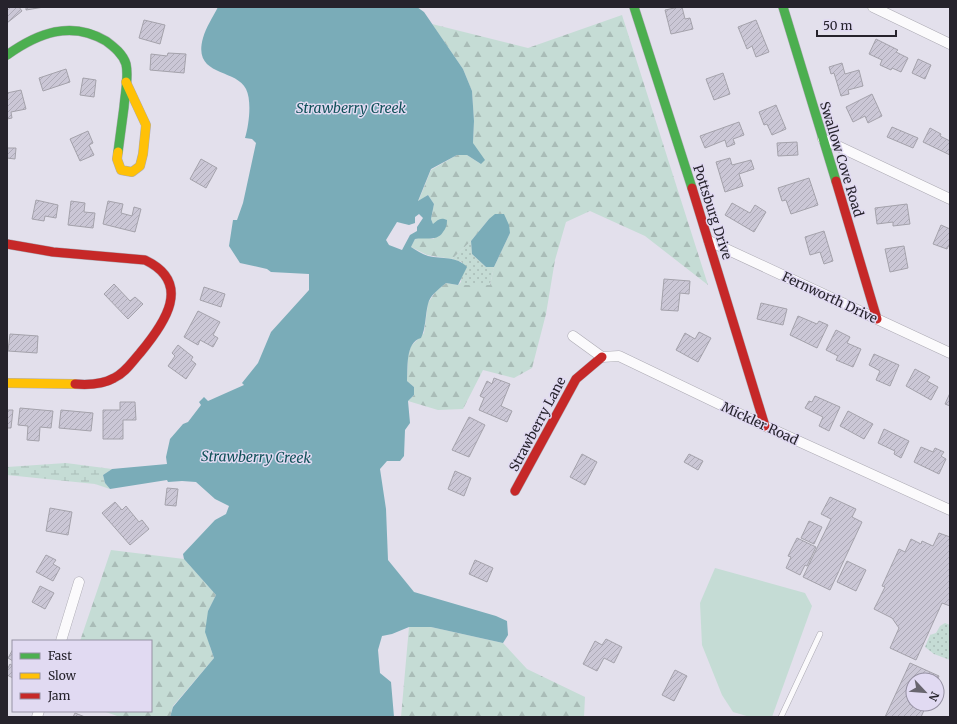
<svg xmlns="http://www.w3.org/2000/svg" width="957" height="724" viewBox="0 0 957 724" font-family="Merriweather,serif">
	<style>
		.grass { fill: url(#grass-dots) }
		.forest { fill: url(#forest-firs) }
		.wetland { fill: url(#wetland-marsh) }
		.garden { fill: #c5dcd5 }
		.water { fill: #7aacb8; fill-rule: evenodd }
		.building { fill: url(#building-hatch); stroke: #a4a2ab }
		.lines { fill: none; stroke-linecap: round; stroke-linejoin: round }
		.lane-casing { stroke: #acaab3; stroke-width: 6 }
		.street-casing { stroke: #acaab3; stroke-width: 11 }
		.fast-casing { stroke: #acaab3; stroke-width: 10 }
		.slow-casing { stroke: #acaab3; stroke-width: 10 }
		.jam-casing { stroke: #acaab3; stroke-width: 10 }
		.lane { stroke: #fbfafc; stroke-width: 5 }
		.street { stroke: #fbfafc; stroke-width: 10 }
		.fast { stroke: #4caf50; stroke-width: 9 }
		.slow { stroke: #ffc107; stroke-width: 9 }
		.jam { stroke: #c62828; stroke-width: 9 }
		.labels { text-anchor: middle; stroke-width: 3; stroke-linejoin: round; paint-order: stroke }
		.street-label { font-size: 13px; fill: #26232c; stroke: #e1daf2 }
		.water-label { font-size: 14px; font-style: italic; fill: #0f5058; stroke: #e1daf2 }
	</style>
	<defs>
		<pattern id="grass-dots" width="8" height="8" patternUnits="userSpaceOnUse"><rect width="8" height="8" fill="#c5dcd5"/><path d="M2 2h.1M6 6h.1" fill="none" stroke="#a9bcb7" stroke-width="1.8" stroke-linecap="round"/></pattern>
		<pattern id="forest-firs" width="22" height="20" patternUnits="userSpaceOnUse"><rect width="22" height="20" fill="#c5dcd5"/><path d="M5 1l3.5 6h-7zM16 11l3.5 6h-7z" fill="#a9bcb7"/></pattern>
		<pattern id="wetland-marsh" width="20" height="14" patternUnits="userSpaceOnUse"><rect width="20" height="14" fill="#c5dcd5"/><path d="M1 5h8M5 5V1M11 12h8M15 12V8" fill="none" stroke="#a9bcb7"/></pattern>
		<pattern id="building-hatch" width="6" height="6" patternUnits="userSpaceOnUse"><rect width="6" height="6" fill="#cbc7d6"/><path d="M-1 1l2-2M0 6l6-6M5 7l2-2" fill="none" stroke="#aeabb8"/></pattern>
	</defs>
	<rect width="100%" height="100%" fill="#e3e0ec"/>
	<path class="grass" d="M471,241L472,254L486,267H494L490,285H458L461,282L462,262L452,259Z
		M945,623L950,625V660L934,654L925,647L930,635L936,633L940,626Z"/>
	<path class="forest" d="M622,15L708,285L645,236L590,211L566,222L555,260L546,314L532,368L514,378L483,370L463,409L438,410L408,401L414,395V387L407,381L408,356L411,346L424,333L428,303L436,291L446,283L458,285H490L494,267L510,233L489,219L471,241L452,259L427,255L411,247L415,239L423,237L434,239L433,224L431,219L434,204L428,195L418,202L431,170L457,155H467L481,164L473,143L474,121L472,91L463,69L432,24L528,48Z
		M111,550L184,559L216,595L208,611L210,647L214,658L173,706L170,717H120L103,711H151V641H80Z
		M409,627H431L503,643L527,669L585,697L584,717H401Z"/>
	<path class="wetland" d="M66,463L112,469L103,475L105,483L110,489L95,484L7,475V467Z"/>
	<path class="garden" d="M715,568L805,593L812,606L772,717H750L733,712L722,695L702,645L700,603Z"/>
	<path class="water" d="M218,7H417L424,12L463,69L472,91L474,121L473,143L485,160L481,164L467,155H457L431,169L418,201L428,195L434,204L431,219L433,224C438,220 440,217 447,220C447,225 446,228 443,232C437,242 425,237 415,239L411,247C416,250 422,254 428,256C442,259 457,256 467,267L458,285L446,283C439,289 430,295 428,304C425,316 426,328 421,338C405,342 408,369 407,381L414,387V395L408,401L410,423L405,430L404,456L400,461H387L380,469L386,509L388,560L414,592L496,616L507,621L508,635L503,643L431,627H409L392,634L382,636L378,650L380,673L391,682L394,717H170L173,707L214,658L205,632L208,611L216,595L184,559L183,554L215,520L226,514L229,506L215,499L196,482L182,481L168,482L167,480L110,489L105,483L103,475L112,469L167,464L166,457L170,439L183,424L188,422L201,405L199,402L204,397L208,401L244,385L242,383L258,363L271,332L309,290V274L271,272L267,269L240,263L229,246L233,220H237L243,203L256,143L252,139L245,138C249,125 252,101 246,89C236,68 192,77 203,38C206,27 213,17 218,7ZM419,214L423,218L417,227V231L410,235L402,250L389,245L386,240L397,222L409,225L415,223V217Z
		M495,214H504L509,225L510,233L494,267H486L472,254L471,241L489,219Z"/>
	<path class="building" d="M7,7H19L22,11L7,23Z
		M26,7H44L26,10Z
		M679,7H682L685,19L690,18L693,29L671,34L665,10Z
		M144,20L165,25L160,44L139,38Z
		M756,20L769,52L756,57L752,46L747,49L738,27Z
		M876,39L898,50L896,52L908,58L901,72L892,68L891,70L880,65L882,60L869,54Z
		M168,53L186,54L184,73L150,70L151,54L167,56Z
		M918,59L931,65L925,79L912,73Z
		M842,63L845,74L859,70L863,86L848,90L849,94L841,96L834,73L831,74L829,67Z
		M66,69L70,82L43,91L39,78Z
		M723,73L730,94L714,100L706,79Z
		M83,78L96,80L94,97L80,95Z
		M21,90L26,109L11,112L12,118L7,119V93Z
		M872,94L882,116L868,123L865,116L853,122L846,107Z
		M776,105L786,129L772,135L767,124L764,125L759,112Z
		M739,122L744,135L733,139L735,144L727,147L725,140L705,148L700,136Z
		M892,127L918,138L913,148L887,137Z
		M930,128L941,134L940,136L950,141V155L923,142Z
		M88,131L93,143L89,145L94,155L80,161L70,139Z
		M797,142L798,155L778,156L777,143Z
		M7,148H16L15,159L7,158Z
		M730,158L732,165L751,160L754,169L739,174L743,186L725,192L716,162Z
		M201,159L217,168L206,188L190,179Z
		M809,178L818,205L791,214L786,200L782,201L778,188Z
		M36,200L58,205L56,218L45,216L44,221L32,219Z
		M71,201L85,203L84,212L95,213L93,228L68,225Z
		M108,201L123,204L121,213L132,216L134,207L141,209L135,232L103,224Z
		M732,203L750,213L755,205L766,212L754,232L725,215Z
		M907,204L910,224L893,226V222L877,224L875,208Z
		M941,225L950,229V243L947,249L933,244Z
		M824,231L833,261L824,264L820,252L810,255L805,237Z
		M904,246L908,268L890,272L885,249Z
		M664,279L690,281L689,294L680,293L678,311L661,310Z
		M114,284L130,301L135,297L143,304L128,319L104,294Z
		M204,287L225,294L221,307L200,300Z
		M761,303L787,309L783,325L757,319Z
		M198,311L220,322L213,335L218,338L213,347L200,340L198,345L184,337Z
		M798,316L817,324L819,321L828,325L817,348L790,335Z
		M836,330L850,337L847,343L861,349L853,367L836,360L838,356L826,350Z
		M699,332L711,338L698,362L676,350L685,333L695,339Z
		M10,334L38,336L37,353L8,351Z
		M178,345L193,357L191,360L196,364L186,379L168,366L175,356L172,353Z
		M874,354L899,365L890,386L876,380L880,371L869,365Z
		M915,369L930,377L927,381L938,387L931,400L906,386Z
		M494,378L510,384L501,406L512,411L507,422L479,410L484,398L480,396L487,381L492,384Z
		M950,393V406L945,404Z
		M815,396L840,407L829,431L819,426L823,417L805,408L809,401L812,402Z
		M120,402H135L136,420H123V439H103V410H120Z
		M20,408L53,411L51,428L40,427L39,441L27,440L28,426L18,425Z
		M7,410H13L11,428H7Z
		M61,410L93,413L91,431L59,428Z
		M848,411L873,424L864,439L840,426Z
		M469,417L485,425L469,457L452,450Z
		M884,429L909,441L901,458L894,454L895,451L878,443Z
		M921,447L933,452L935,448L944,452L941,456L946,459L939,474L914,462Z
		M582,454L597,462L585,485L570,477Z
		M689,454L703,461L698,470L684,462Z
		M455,471L471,478L464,496L448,489Z
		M167,488L178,489L176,506L165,505Z
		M830,497L856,509L852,517L862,522L830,590L803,577L831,519L821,514Z
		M115,502L122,510L126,506L139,522L142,520L149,529L130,545L102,513Z
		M50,508L72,512L68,535L46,531Z
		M809,521L822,527L814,544L801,538Z
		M939,533L950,537V606L942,603L916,660L890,648L899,628L892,618L874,609L885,587L882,586L899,549L905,552L911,539L921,544L922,541L933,546Z
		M797,538L816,547L807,566L805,565L800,575L786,568L791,557L788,556Z
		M46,555L56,560L53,564L60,568L53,581L36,572Z
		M475,560L493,568L487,582L469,574Z
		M847,561L866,570L856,591L837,582Z
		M40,586L54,593L45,609L32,602Z
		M606,639L622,647L614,663L604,658L597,671L583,664L595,641L602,645Z
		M13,649V661L8,658Z
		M910,663L939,676L937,680H913V704H926L925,706H926L921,717H885Z
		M10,664L13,666V678L7,675V670Z
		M675,670L687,676L674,701L662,695Z
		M75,713L85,717H73Z"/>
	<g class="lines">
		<defs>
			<path id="lane" d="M781,717L820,634"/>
			<path id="street" d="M873,7L950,44
				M823,139L950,199
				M709,241L950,353
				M573,336L602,357L619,356L765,426L950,510
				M61,641L79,582
				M37,717L39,711"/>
			<path id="fast" d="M634,7L692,188
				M783,7L836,181
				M7,55C38,33 71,20 106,41C114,47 123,54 126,64C129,77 125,93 124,107C122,122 120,137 118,152"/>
			<path id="slow" d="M118,152L117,159L121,170L132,172L140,166L143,154L146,125L126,82
				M7,383L75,384"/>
			<path id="jam" d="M836,181L877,319
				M692,188L765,426
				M7,244L53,252L145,260C193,283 165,323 140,353C132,362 125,373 114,378C102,385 88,385 75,384
				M515,491L576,379L602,357"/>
		</defs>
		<use href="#lane" class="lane-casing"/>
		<use href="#street" class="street-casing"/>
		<use href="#fast" class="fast-casing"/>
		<use href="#slow" class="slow-casing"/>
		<use href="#jam" class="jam-casing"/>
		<use href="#lane" class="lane"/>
		<use href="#street" class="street"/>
		<use href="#fast" class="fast"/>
		<use href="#slow" class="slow"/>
		<use href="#jam" class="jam"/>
	</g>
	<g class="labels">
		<g class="street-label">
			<text transform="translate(842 159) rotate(73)" y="5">Swallow Cove Road</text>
			<text transform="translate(713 212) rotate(72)" y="5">Pottsburg Drive</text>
			<text transform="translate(830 297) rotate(25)" y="5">Fernworth Drive</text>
			<text transform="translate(760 423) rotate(25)" y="5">Mickler Road</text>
			<text transform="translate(537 424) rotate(-62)" y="5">Strawberry Lane</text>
		</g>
		<g class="water-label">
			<text x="351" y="113">Strawberry Creek</text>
			<text transform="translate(256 457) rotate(1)" y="5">Strawberry Creek</text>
		</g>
	</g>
	<rect width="957" height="724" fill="none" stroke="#26232c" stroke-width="16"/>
	<rect x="12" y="640" width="140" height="72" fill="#e1daf2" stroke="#9691a3"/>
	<rect x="20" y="653" width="20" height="6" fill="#4caf50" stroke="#9691a3"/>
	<text x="48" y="660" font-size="12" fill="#26232c">Fast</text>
	<rect x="20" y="673" width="20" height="6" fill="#ffc107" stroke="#9691a3"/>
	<text x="48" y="680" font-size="12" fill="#26232c">Slow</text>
	<rect x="20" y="693" width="20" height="6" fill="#c62828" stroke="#9691a3"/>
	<text x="48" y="700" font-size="12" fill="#26232c">Jam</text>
	<g transform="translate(925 692) rotate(116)"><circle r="19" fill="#e1daf2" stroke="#9691a3"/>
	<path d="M0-3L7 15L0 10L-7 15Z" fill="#68656f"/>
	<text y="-6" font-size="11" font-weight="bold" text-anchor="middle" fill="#26232c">N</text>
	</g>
	<path d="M817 30v6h79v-6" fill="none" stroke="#26232c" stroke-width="2"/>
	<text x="823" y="30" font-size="12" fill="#26232c" stroke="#e1daf2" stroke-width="3" paint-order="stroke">50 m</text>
</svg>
